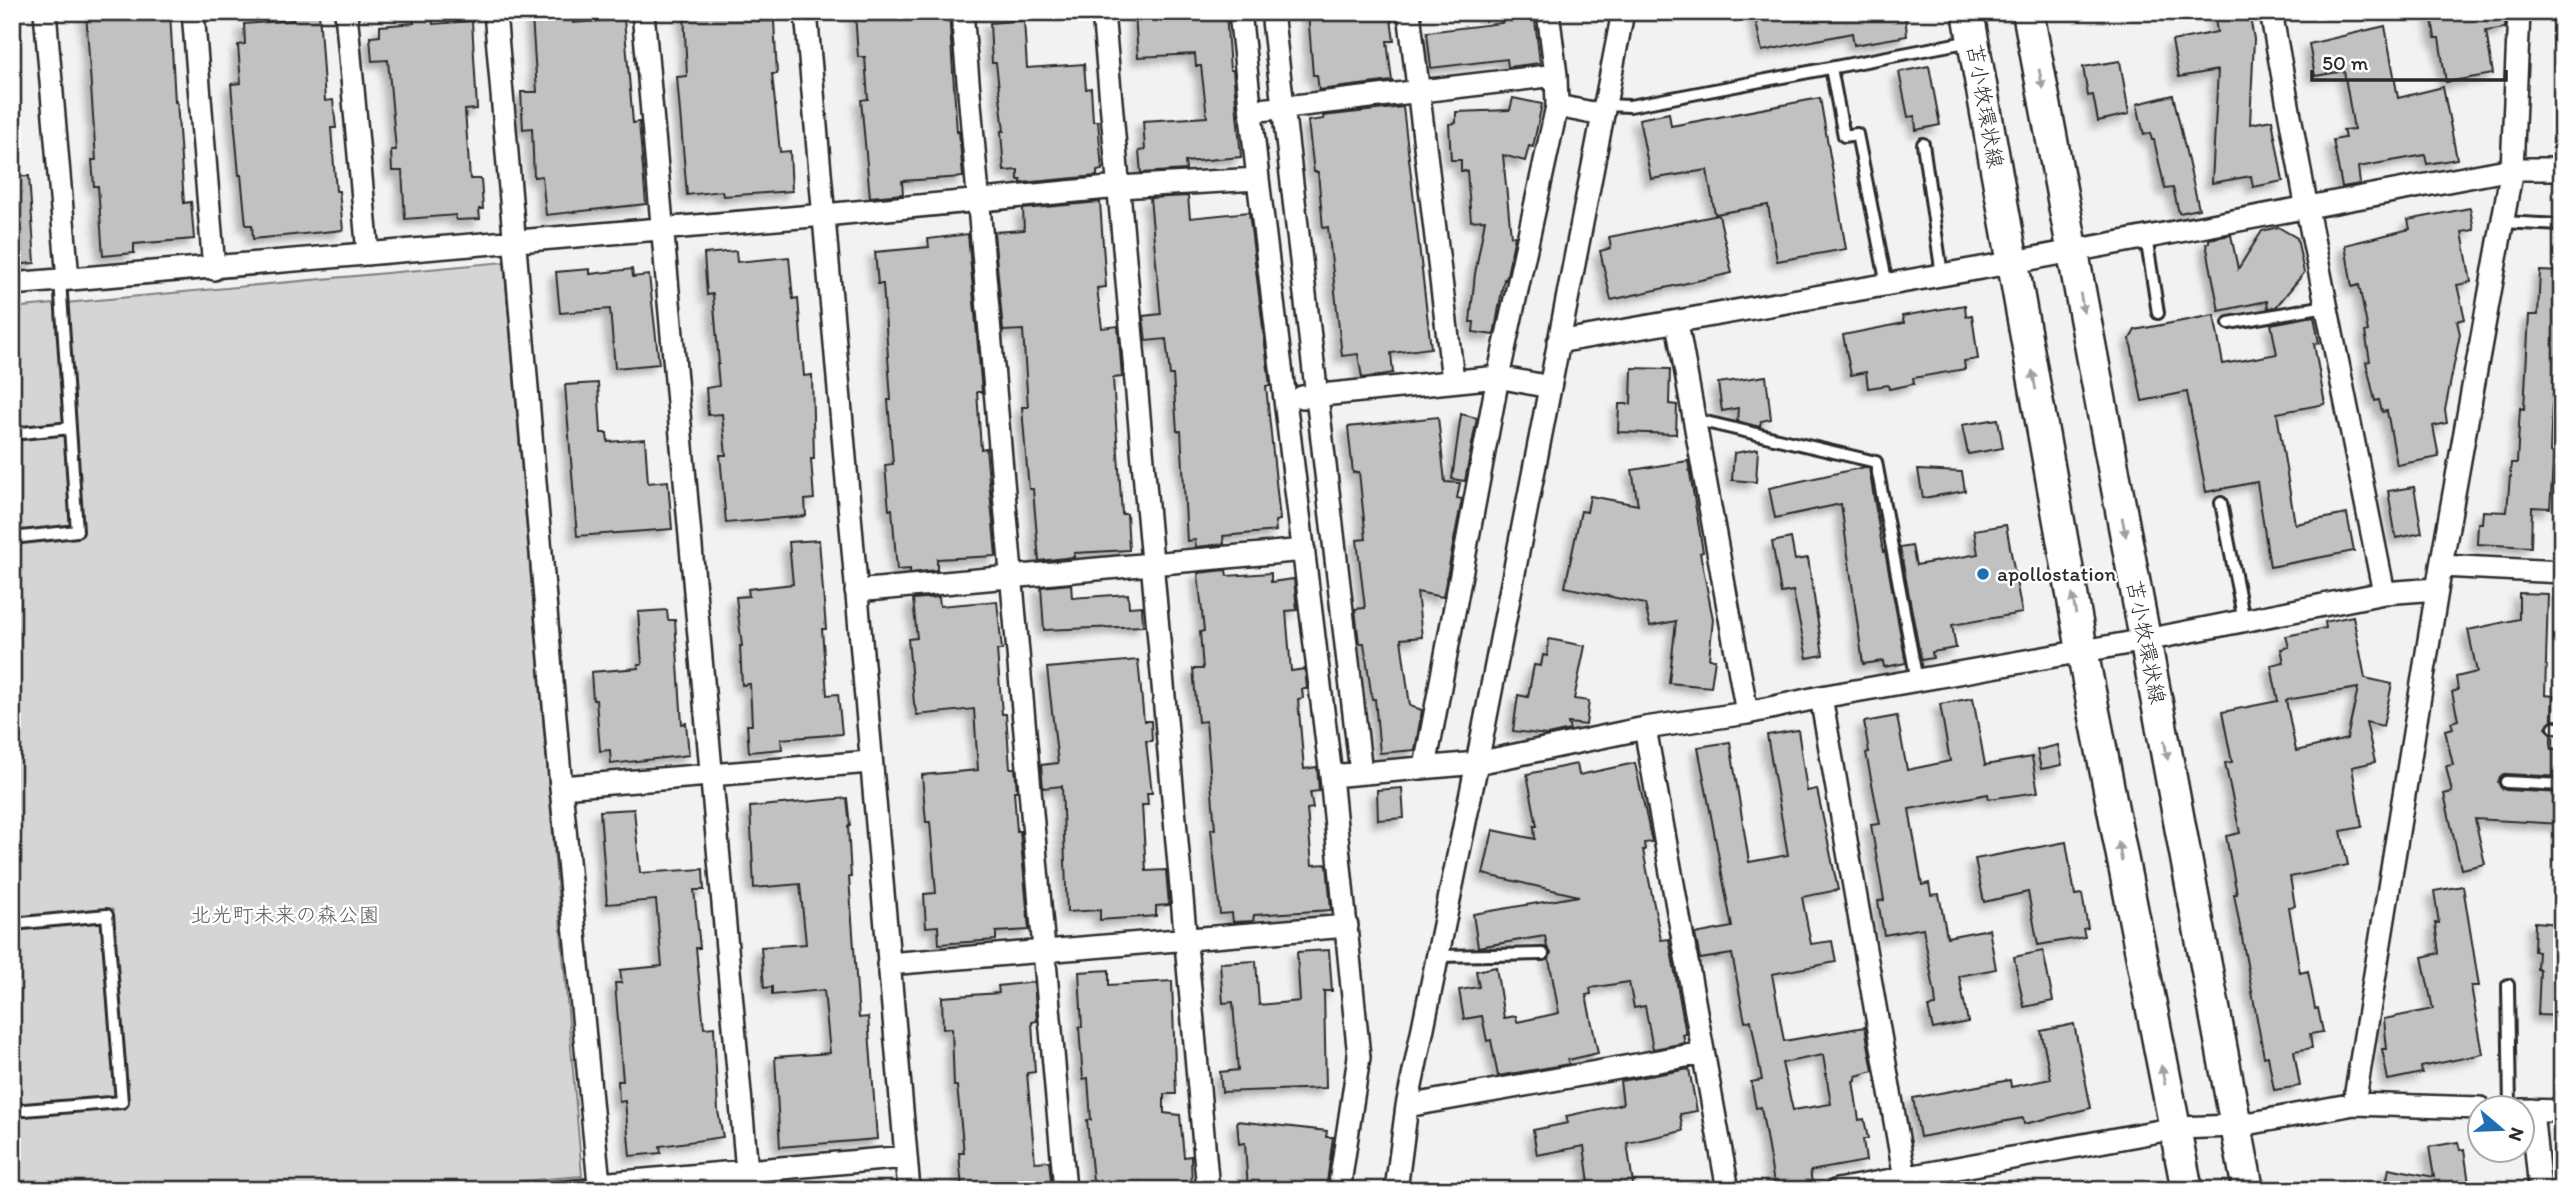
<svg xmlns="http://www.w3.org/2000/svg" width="2574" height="1202" viewBox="0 0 2574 1202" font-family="Itim,'Klee One',sans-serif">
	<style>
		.green { fill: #d5d5d5; stroke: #808080; stroke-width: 2 }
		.building { fill: #c1c1c1; stroke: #2b2b2b; stroke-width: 2; fill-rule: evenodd; filter: url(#shadow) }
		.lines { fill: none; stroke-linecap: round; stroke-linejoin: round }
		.service-casing { stroke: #2b2b2b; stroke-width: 16 }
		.minor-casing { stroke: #2b2b2b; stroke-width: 26 }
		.secondary-casing { stroke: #2b2b2b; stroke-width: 35 }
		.service { stroke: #fff; stroke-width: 10 }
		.minor { stroke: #fff; stroke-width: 21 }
		.secondary { stroke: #fff; stroke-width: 30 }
		.oneway { fill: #a0a0a0 }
		.poi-dot { fill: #1f6fb2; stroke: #fff; stroke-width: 2.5 }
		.labels { text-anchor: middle; stroke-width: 5; stroke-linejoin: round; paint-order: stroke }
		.street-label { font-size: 21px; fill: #2b2b2b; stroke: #fff }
		.poi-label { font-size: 21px; fill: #2b2b2b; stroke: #fff; text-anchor: start }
		.park-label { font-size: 21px; fill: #565656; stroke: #fff }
	</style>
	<defs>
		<filter id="shadow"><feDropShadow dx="-6" dy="6" stdDeviation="3.5" flood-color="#0004"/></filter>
	</defs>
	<rect width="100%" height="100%" fill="#f2f2f2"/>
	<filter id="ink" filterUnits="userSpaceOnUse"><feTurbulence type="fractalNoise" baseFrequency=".0143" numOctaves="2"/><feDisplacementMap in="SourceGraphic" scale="14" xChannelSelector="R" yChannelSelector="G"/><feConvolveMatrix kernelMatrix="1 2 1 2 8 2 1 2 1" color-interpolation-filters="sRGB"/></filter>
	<g filter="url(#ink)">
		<path class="green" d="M504,262L582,1176L414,1190H12V308Z"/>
		<path class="building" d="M86,12H170L175,102L177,101L184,203L191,202L194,239L134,244V253L103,256L98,186H94L92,160H96Z
			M292,12H319L325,101L333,100L336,128H331L336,191H339L343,230L253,239L252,225H246L241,175H239L231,84L241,83L238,45L245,44L244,24L293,20Z
			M412,12H432L433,24L472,21L477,109L465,110L470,179H481L483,209H479L480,219L456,220V215L405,219L402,171H392L391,150H396L388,60L372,61L370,37L380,36V26L414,23Z
			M684,12H758V21H774L777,74H772L780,152L790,151L792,191L723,196L722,191L687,195L677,77L687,76Z
			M855,12H949L957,132L959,131L963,177L902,181L903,194L870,197L861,100L868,99L865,57H858Z
			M1159,12H1226L1230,70H1233L1241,157L1185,162L1186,170L1141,173L1139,151L1145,150L1143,121L1207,117L1201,66H1196L1195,54L1138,57L1135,14Z
			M1308,12H1390L1394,41H1387L1392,81L1319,90L1317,75H1313Z
			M1534,12L1540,63L1508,67L1507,59L1431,68L1427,32L1502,23L1501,16Z
			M1754,12H1905L1907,36L1854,45L1852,33L1762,51Z
			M2214,12H2249L2254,39L2250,124L2272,120L2283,181L2253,187L2251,176L2212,183L2218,70L2179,77L2172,41L2217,32Z
			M2431,12H2506L2505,28L2486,31L2493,74L2446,82L2439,38H2435Z
			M572,13L573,23L624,19L633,123L639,122L646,204L546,215L542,176L534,177L532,128L523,129L521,92H537L532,16Z
			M1024,20L1027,68L1084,64L1086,89L1091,88L1093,121H1098L1102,170L1097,171V176L1021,183V180H1018V170L1004,171L1001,131H1004L996,63H992L990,23Z
			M2385,26L2398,98L2443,87L2457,159L2427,164L2425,155L2358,167L2360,184L2342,187L2333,140L2345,138L2343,130L2354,129L2344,71L2315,76L2309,44Z
			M2120,61L2129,114L2098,121L2093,95L2088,96L2083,67Z
			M1929,66L1940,125L1916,130L1915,116L1908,117L1899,72Z
			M2173,95L2199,209L2179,213L2173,188L2165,189L2154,140H2152L2150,133L2144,135L2137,104Z
			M1513,98L1542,104L1533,147L1529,146L1525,161L1503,155L1511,236H1515L1506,280L1504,279L1494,335L1473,332L1474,322H1470L1475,274L1485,220L1471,221L1467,171H1461V160H1451L1449,124L1456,123V112L1510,110Z
			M1820,98L1846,249L1777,261L1768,205L1715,214L1707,170L1651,179L1639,119L1669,113L1671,126Z
			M1403,107L1431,348L1391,353L1393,373L1362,378L1358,354L1342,356L1328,227L1323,228L1318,172H1314L1308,121L1324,119L1323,116Z
			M29,176L35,263L12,265V177Z
			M1188,196L1190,218L1249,212L1270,386H1266L1280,520L1275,521L1276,531L1223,536L1224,544L1196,547L1195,540L1187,541L1181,431H1177L1173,375H1170L1166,339L1146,341L1143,316L1161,314L1150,198Z
			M1100,202L1106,287L1097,288L1102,328L1118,326L1122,377L1113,378L1122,514H1127L1129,550L1074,553V557L1039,561L1033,489H1029L1025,445L1022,407H1028L1023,330L1003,331L994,232L1024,230L1023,209Z
			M2470,208L2474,230L2462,232L2471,282L2457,285L2465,319L2457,321L2460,334L2445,410L2447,423L2433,426L2439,457L2397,465L2387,411L2382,412L2379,400L2375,401L2366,362L2370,361L2365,332L2368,331L2359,285L2352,287L2345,245L2410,229L2408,220Z
			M1719,215L1732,273L1611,300L1600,251L1611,248L1609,237Z
			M2278,227L2297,238L2304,273L2276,307L2268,308L2267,301L2219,311L2206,243H2209V239L2231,235L2238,269L2262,231Z
			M968,234L982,392H977L981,449L986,448L996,556L937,559V570L910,573V569L897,570L892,509L889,510L885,465L893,464L888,400H891L883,284H878L875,252L929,247L928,239Z
			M736,251L737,262L789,257L793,299L798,298L804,376L812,375L814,459H811L814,499L805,500L806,516L726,523L720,455H726L722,414L708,415L706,388L719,386L717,364H719L713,294L707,295L704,254Z
			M590,269V274L632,269L633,277L649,275L659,364L615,368L610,309L560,313L556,272Z
			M2540,271L2562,272V393L2561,404H2552L2550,452L2554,453L2550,508L2532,507L2531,547L2477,544L2478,523H2482L2483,511L2507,512L2511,463H2517L2520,408L2524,409L2529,315H2538Z
			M1965,305L1966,316L1972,315L1978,359L1964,361L1965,369L1913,378L1914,384L1889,389L1888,385L1868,388L1866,372L1851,375L1843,335L1904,323L1902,316Z
			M2214,315L2223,364L2277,354L2271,324L2314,316L2319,343L2314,344L2325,404L2277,413L2295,524L2347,514L2354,551L2270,567L2257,482L2206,492L2187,392L2142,401L2130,339L2135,330Z
			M1632,368L1670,369L1669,404L1677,405L1676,434L1618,432L1619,404H1631Z
			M1766,376L1771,419L1761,421L1760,427L1737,421L1738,408L1722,411L1718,383Z
			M598,383L601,433H607L608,442L645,439L648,483L668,481L672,529L577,536L565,385Z
			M1461,414L1477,418L1465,481L1452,479Z
			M1438,417L1445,482L1460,483L1457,498L1462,499L1443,597L1417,592L1422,637L1401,639L1410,706L1422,710L1415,750L1380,753L1375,699H1372L1364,643H1359L1355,609L1365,608L1357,540L1366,539L1359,472L1353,473L1348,427Z
			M1998,419L2003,448L1968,454L1962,425Z
			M1758,449L1756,482L1732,480L1734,453Z
			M1688,461L1703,552L1700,553L1713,619L1709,659H1715L1711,687L1669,683L1676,621L1650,626L1645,604L1565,587L1581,511L1587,512L1590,496L1638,505L1632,470Z
			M1865,467L1869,468L1883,552L1885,551L1906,663L1884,667L1883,661L1863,664L1841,504L1775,518L1769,488Z
			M1918,470L1962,472L1965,491L1923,498Z
			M2414,487L2422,533L2396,538L2388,491Z
			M2006,525L2022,613L1952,625L1956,648L1932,652L1933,658L1921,660L1900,548L1912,546L1916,565L1978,554L1974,530Z
			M1791,538L1795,560L1808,558L1823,655L1807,658L1793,591L1781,593L1772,542Z
			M819,540L826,629H822L827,695L838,694L842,734L781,739L782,749L749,752L747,725H752L750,684L742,685L740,646H742L736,597L749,596L748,589L793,584L789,542Z
			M1226,570L1227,576L1271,573V582L1294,579L1297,610L1286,611L1291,671L1305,669L1307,689H1302L1303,698L1298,699L1304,769L1317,767L1319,791L1310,792L1313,808L1307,809L1312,865L1327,864L1331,910L1254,915L1253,921L1233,922L1232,913L1220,914L1211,829H1215L1206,721L1198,722L1193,669H1203L1200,632L1204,631L1198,573Z
			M1071,584L1072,598L1128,594L1129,607L1142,606L1143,626L1044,630L1041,587Z
			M2519,593L2548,594L2545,695L2553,696L2552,720L2546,727L2551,734V749H2562V777L2506,774L2500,777L2498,782L2501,788L2506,790L2562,793V824L2475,819L2485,864L2461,869L2444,794L2452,792L2446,766L2453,765L2445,730L2453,728L2451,722L2458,720L2452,692L2458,690L2456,677L2477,672L2468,630L2519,619Z
			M939,597L940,606L997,601L1002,650H997L1002,714H1006L1010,768H1015L1017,791H1014L1017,831H1020L1029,930L996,932V940L939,944L938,926L926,927L924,894L936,893L930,822H926L922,775L978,770L974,709L917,715L914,703L908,639L917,638L913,599Z
			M667,610L668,620H675L682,724L686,723L689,755L611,764L610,750L600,751L596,700H593L591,672L639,668L638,664H642L638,612Z
			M2353,616L2365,678L2392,684L2383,726L2366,722L2375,762L2352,767L2362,827L2341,831L2348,865L2290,877L2295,906L2289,907L2300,973L2308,971L2315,1009L2318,1008L2323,1032L2310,1034L2312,1048L2294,1051L2300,1086L2274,1090L2268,1056L2264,1057L2234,894H2237L2226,836L2240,833L2225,763L2232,762L2222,712L2278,701L2271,665L2284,662L2281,649L2289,647L2286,636L2326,628L2325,622ZM2358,688L2347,739L2296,751L2286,700Z
			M1549,639L1585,646L1574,699L1589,701L1586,725L1568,723L1570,730L1547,735L1513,731L1518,695L1528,697L1534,665L1541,666L1543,655L1547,656Z
			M1138,660L1144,721H1151L1152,741H1146L1152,793H1147L1148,805H1142L1146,871L1166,870L1169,905L1156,906V916L1100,920V910L1067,912L1062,786L1043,788L1041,765L1058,763L1047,668Z
			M1973,698L1985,765L2032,757L2038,792L1989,799L1988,794L1909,809L1922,885L1929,883L1931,895L1939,894L1947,937L1989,929L1996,969L1959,976L1968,1022L1933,1029L1928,1007L1936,1006L1935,995L1923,928L1884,935L1878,901L1884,900L1871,825L1880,824L1866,753L1869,752L1864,722L1897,716L1907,770L1950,761L1940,704Z
			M1798,730L1807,791L1817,789L1838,890L1802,897L1811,944L1832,941L1836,962L1772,974L1784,1041L1865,1027L1873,1071L1856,1076V1080L1853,1081L1859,1120L1864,1119L1868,1139H1863L1866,1161L1810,1171L1812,1182L1775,1189L1761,1107L1756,1108L1751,1082L1762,1080L1751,1020L1745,1022L1732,954L1700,959L1695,934L1732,927L1698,747L1730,742L1749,862L1788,855L1767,735ZM1823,1055L1831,1104L1793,1110L1782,1063Z
			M2058,745L2062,765L2041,769L2037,750Z
			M1635,763L1652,842L1644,843L1645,850H1643L1661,940L1669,939L1686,1034L1683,1035L1685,1043L1653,1049L1645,1006L1634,1008L1629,982L1590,988L1591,994L1586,995L1598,1053L1568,1060L1569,1064L1498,1076L1491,1040L1487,1041L1482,1016L1464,1019L1459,990L1479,987L1476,971L1496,967L1504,1018L1516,1016L1517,1022L1559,1013L1549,959L1551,953L1547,947L1545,936L1478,947L1473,914L1579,896L1483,874L1493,830L1535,839L1534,826H1537L1527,774L1577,764L1579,775Z
			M1402,788L1404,818L1378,820L1377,790Z
			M847,798L850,826H848L851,877H849L859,1018L868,1017L877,1139L780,1147L775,1057L830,1053L824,990L772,995V987L764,988L761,947L806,944L800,884L754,888L750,807Z
			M634,809L640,873L703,869L704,890H694L700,948H696L704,1028L714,1027L718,1111L723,1137L660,1146L661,1153L630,1156L625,1101L619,1102L618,1081H623L615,983H622L620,970L662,966L656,900L607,904L600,811Z
			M2066,842L2075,895L2082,894L2088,928L2083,929L2085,937L2038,945L2028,892L1984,902L1975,859Z
			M2463,886L2479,986H2471L2483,1054L2421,1067L2422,1073L2388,1080L2382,1049H2387L2384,1019L2433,1009L2422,957L2439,953L2435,923H2439L2434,891Z
			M2535,922L2562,924V1016L2538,1015L2540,970L2537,969L2538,952L2534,951Z
			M1329,950L1332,991H1324L1326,1088L1222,1092L1220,1072L1238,1070L1233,1002L1223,1003L1220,963L1256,961L1259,1005L1300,1001L1297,952Z
			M2043,951L2053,1001L2024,1007L2014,957Z
			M1109,970V985L1172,981L1176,1094H1164V1113L1180,1115L1184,1157L1191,1156L1192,1190H1094L1087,1120H1091L1088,1078L1083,1079L1079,1027H1082L1079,972Z
			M1034,982L1037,1021L1032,1022L1035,1072L1027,1073L1035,1162L1049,1161L1052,1190H962L959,1153H964L957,1086H954L952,1028L943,1029L942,997L999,993L998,986Z
			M2074,1024L2091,1108L2024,1124L2023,1118L1920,1137L1913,1098L2010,1080L2011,1087L2051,1079L2041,1031Z
			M1689,1069L1697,1111L1680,1114L1683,1131L1627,1143L1634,1190H1590L1584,1146L1537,1155L1533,1130L1568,1123L1566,1116L1623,1104L1620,1081Z
			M1237,1121L1327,1131L1326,1137H1333L1326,1190H1248L1245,1143L1239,1144Z
			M2458,1142L2460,1150L2464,1149L2470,1190H2385L2389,1168L2434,1177L2429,1147Z"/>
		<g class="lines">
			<defs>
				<path id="service" d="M1831,68L1844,136L1857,134L1887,285
					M1604,105L1630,106L1971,41
					M1923,144L1942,275
					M2503,222L2562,225
					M2146,237L2158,313
					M2229,323L2326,306
					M1693,419L1876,462L1917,681
					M12,434L70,428
					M2221,503L2244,621
					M12,538L77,531L60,280
					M2554,727L2562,728
					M2506,782L2562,785
					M12,924L107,915L122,1102L12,1111
					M1438,956L1543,954
					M2508,985L2510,1108
					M532,1190L599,1184"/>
				<path id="minor" d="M45,12L68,279
					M193,12L214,269
					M346,12L368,254
					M495,12L561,787L599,1184L906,1157
					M643,12L747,1171
					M806,12L909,1190
					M962,12L1065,1190
					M1103,12L1208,1190
					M1240,12L1258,179L1331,776L1359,1057L1339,1190
					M1272,12L1361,773
					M1409,12L1453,380
					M2271,12L2307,209L2384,593
					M1557,106L1603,115
					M1252,111L1556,75
					M12,284L824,215L1119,187L1258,179
					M1677,323L1747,713
					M1558,342L1987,267L2512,169H2562
					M1302,397L1498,377L1550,387
					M2441,566L2562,572
					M856,591L1304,550
					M1821,697L1907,1190
					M1645,728L1728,1190
					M1425,767L1498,377L1557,106L1556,75L1548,12
					M1331,776L1477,763L1645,728L1747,713L1821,697L2146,640L2384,593L2437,589
					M561,787L870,762
					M888,964L1347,926
					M2354,1104L2441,566L2512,169L2519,12
					M1407,1106L1703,1053
					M2522,1110L2562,1111
					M2532,1110L2540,1190
					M1396,1190L1407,1106L1477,763L1623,12
					M1837,1190L2176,1128L2236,1126L2354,1104L2480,1108"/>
				<path id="secondary" d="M1968,12L2082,650L2187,1190
					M2028,12L2248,1190"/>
			</defs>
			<use href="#service" class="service-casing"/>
			<use href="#minor" class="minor-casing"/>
			<use href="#secondary" class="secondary-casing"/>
			<use href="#service" class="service"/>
			<use href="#minor" class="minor"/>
			<use href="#secondary" class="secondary"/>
		</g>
		<defs><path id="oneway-solid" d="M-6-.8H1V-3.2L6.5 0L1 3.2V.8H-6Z" transform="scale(1.75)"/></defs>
		<g class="oneway">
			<use href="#oneway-solid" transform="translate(2041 79) rotate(79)"/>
			<use href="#oneway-solid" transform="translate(2082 303) rotate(80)"/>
			<use href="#oneway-solid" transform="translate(2034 380) rotate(-100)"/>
			<use href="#oneway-solid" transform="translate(2124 527) rotate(79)"/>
			<use href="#oneway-solid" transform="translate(2074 604) rotate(-100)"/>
			<use href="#oneway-solid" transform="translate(2166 750) rotate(80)"/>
			<use href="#oneway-solid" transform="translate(2120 852) rotate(-101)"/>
			<use href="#oneway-solid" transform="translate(2163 1075) rotate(-101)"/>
		</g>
	</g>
	<circle class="poi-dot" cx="1983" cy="574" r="7"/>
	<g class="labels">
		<g class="street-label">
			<text transform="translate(1985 106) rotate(80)" y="7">苫小牧環状線</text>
			<text transform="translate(2146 642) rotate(79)" y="7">苫小牧環状線</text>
		</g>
		<g class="poi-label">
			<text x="1997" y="581">apollostation</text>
		</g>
		<g class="park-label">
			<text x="285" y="922">北光町未来の森公園</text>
		</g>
	</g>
	<rect width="2574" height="1202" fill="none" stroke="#fff" stroke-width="42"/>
	<rect x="21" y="21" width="2532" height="1160" fill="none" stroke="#2b2b2b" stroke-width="2.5" filter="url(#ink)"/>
	<g transform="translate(2501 1129) rotate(109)"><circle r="33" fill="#ffffff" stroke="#aaaaaa" stroke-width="2"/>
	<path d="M0-5L12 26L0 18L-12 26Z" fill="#1f6fb2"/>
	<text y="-10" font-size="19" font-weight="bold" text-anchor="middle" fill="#2b2b2b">N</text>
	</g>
	<path d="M2312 70v10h194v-10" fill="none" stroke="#2b2b2b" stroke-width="3.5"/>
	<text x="2322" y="70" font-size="21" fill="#2b2b2b" stroke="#ffffff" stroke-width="5" paint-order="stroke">50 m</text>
</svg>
